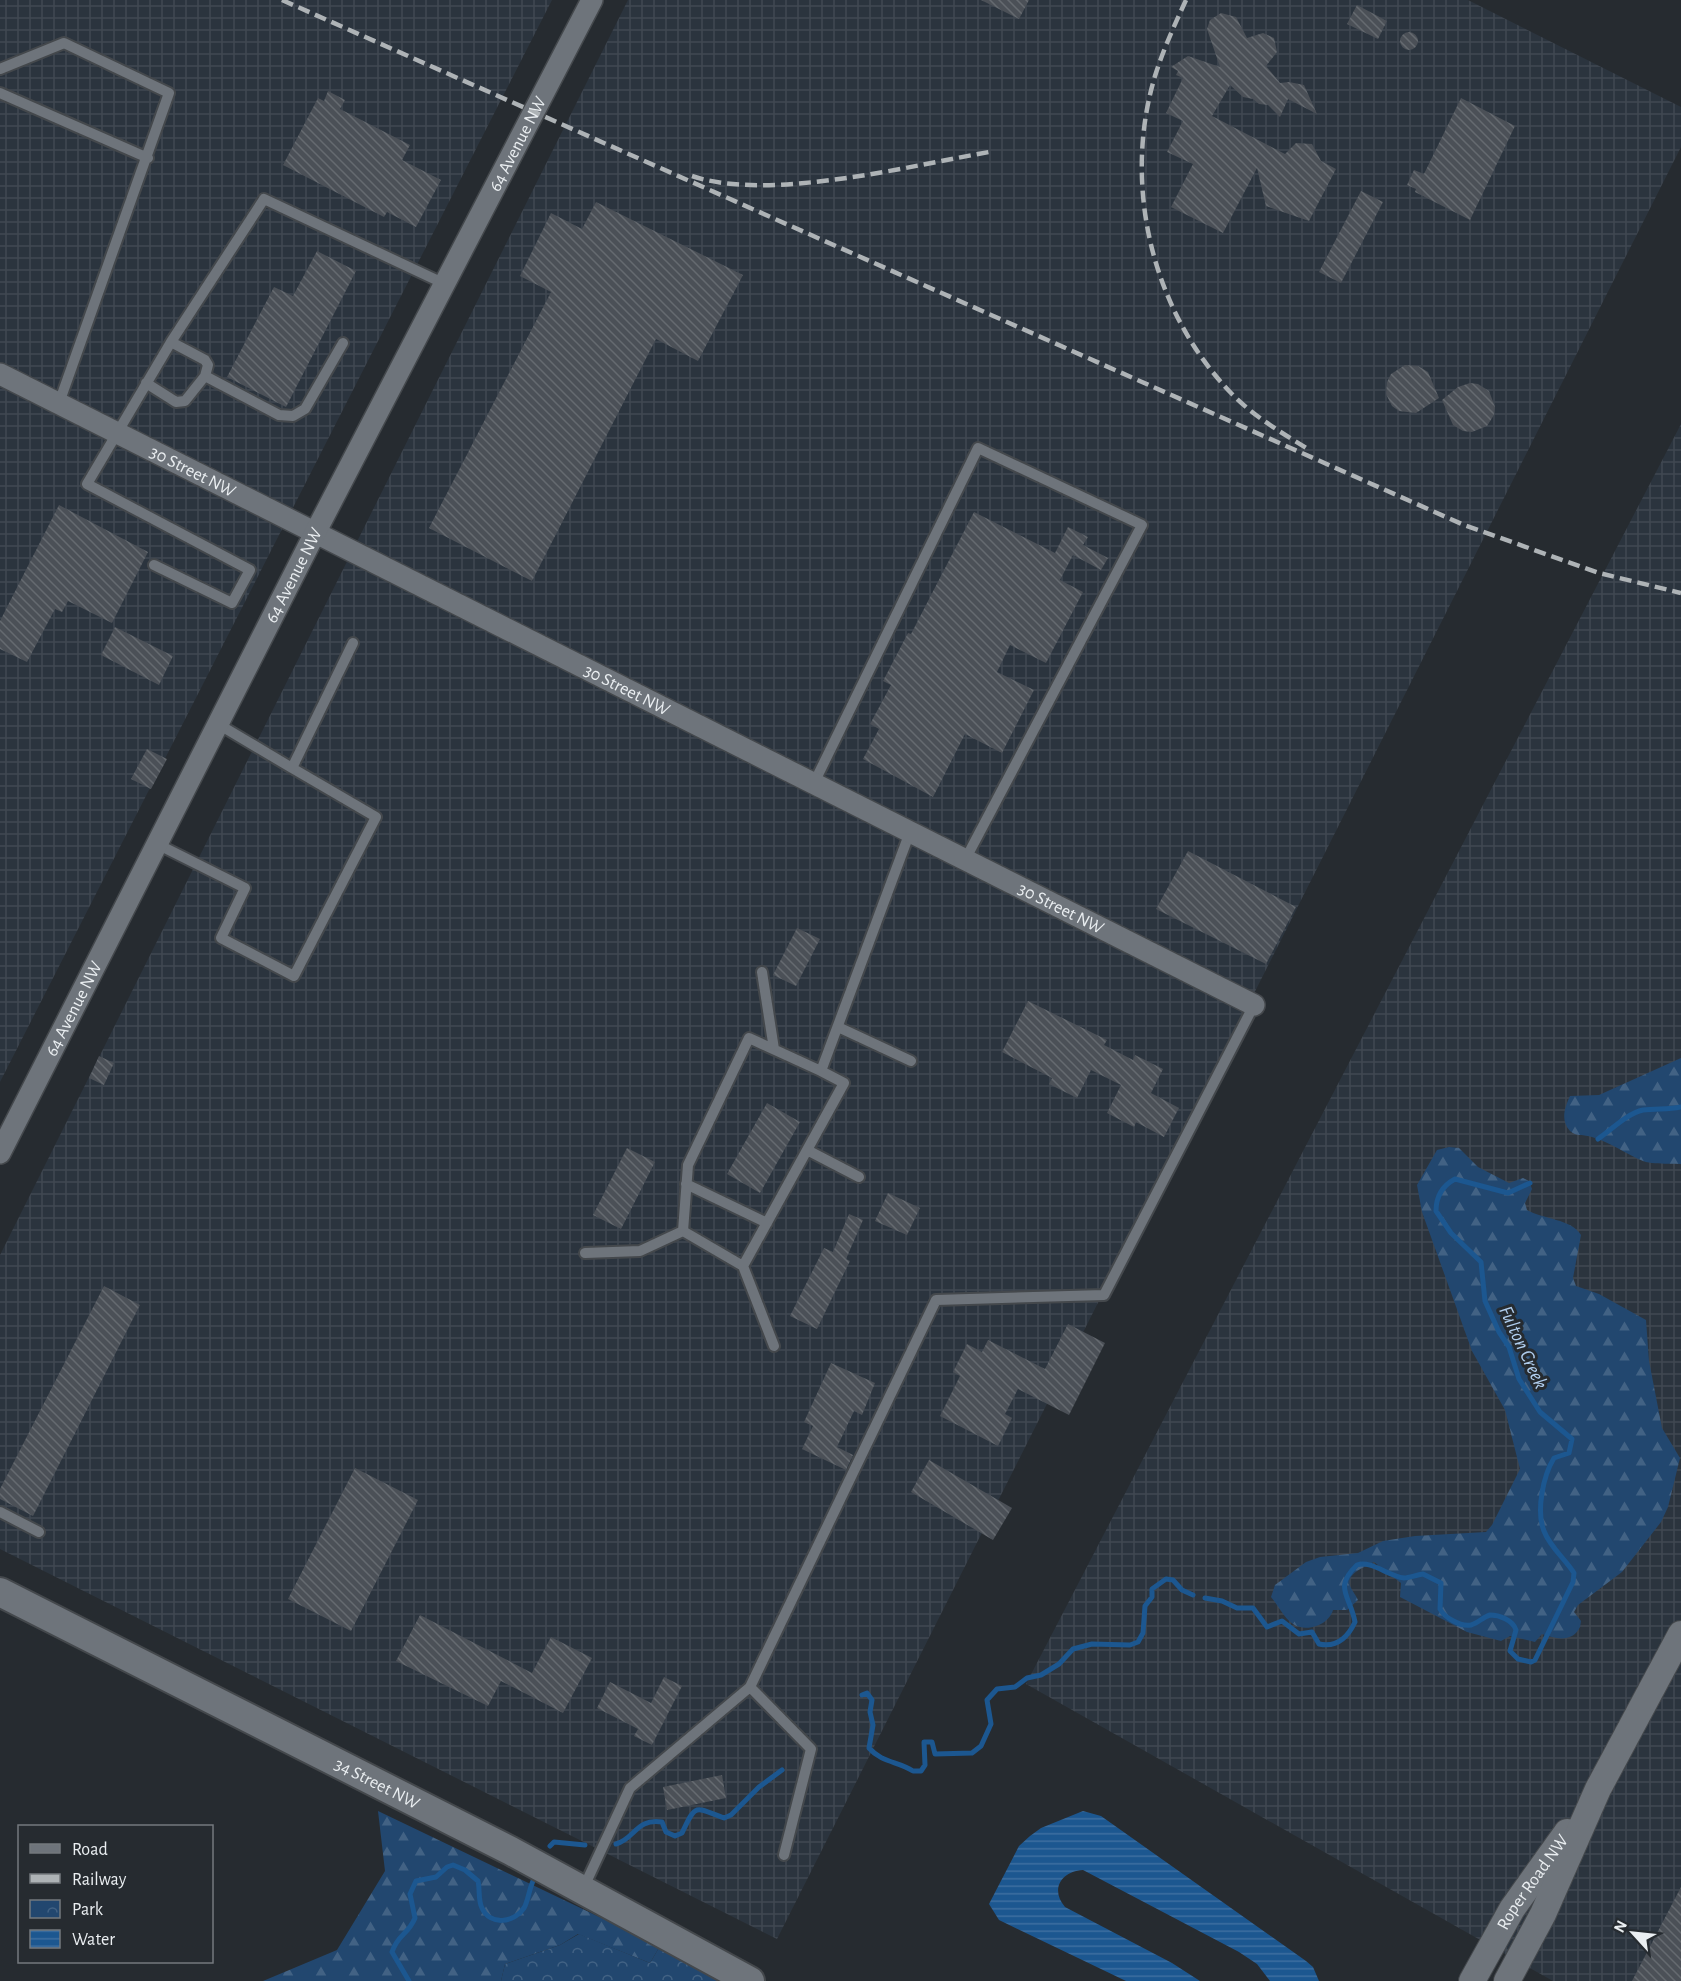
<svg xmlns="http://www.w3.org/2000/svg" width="1681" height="1981" viewBox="0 0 1681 1981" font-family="'Alegreya Sans',sans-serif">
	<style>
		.industrial { fill: url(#industrial-grid) }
		.forest { fill: url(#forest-firs) }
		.park { fill: url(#park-crowns) }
		.water { fill: url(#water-rules) }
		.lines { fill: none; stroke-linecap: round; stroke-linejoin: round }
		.stream { stroke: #1c5790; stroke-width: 5 }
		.building { fill: url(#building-back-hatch) }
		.service-casing { stroke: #44484c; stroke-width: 14 }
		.minor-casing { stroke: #44484c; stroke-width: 24 }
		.tertiary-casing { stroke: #44484c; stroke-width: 28 }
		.secondary-casing { stroke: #44484c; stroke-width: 32 }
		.service { stroke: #6e747b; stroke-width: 10 }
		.minor { stroke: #6e747b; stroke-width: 21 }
		.tertiary { stroke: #6e747b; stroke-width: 26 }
		.secondary { stroke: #6e747b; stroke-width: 28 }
		.rail { stroke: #aeb3b6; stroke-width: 4.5; stroke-dasharray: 12 6; stroke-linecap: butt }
		.labels { text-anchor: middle; stroke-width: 6; stroke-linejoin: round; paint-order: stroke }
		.street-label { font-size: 18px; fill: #eaeef1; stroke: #262b30 }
		.water-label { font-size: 20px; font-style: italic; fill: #b0ceef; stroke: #262b30 }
	</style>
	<defs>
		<pattern id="industrial-grid" width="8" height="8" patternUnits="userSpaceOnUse" patternTransform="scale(1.5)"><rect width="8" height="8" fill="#2b343e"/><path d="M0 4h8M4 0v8" fill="none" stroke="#404851"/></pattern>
		<pattern id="forest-firs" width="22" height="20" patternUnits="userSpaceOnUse" patternTransform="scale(1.5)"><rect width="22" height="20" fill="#22476f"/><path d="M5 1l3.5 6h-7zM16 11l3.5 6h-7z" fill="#426284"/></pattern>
		<pattern id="park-crowns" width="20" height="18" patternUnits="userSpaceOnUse" patternTransform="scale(1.5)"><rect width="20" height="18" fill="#22476f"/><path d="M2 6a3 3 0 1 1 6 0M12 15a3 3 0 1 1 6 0" fill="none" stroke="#426284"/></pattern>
		<pattern id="water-rules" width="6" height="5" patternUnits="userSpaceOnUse" patternTransform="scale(1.5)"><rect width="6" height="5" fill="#1c5790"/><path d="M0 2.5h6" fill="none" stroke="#3d6fa0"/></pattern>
		<pattern id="building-back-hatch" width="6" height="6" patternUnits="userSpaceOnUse" patternTransform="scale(1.5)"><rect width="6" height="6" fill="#4b5057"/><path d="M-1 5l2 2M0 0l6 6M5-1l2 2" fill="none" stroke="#656a70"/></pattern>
	</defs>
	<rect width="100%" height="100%" fill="#262b30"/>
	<path class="industrial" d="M0,0H552L0,1082Z
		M628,0H1468L1681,107V147L777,1939L0,1549V1255Z
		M1681,424V1981H1553L1026,1684Z"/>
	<path class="forest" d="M1681,1058V1164C1669,1163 1654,1165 1643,1161C1626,1154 1610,1142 1592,1137C1584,1134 1576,1137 1570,1131C1560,1120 1565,1107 1570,1096L1599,1095Z
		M1449,1147L1459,1148L1478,1167L1509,1183L1523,1178L1529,1181L1532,1189L1525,1203L1527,1210C1542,1219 1572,1219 1581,1235L1573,1278L1576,1286L1599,1294L1646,1320L1649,1361L1662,1428L1680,1458L1668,1507L1661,1522L1622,1572L1578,1605L1574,1612L1581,1621L1580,1627C1572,1643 1556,1639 1542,1634L1535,1642L1510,1636L1501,1641L1467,1632L1400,1597L1401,1583L1374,1562C1365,1567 1346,1573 1350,1586C1352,1591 1356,1595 1358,1600L1347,1610H1333C1329,1625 1306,1633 1293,1624C1284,1618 1278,1605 1271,1597L1275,1585L1306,1562L1320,1557L1358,1553L1383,1541L1415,1536L1486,1532L1492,1525L1520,1469L1505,1410L1472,1351L1422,1212L1417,1185L1437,1150Z
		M378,1811L660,1946L650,1963L578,1934L560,1945L505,1964L501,1981H263L337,1950L385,1871Z"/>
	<path class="park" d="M579,1934L650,1963L660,1946L729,1981H501L505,1964L560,1945Z"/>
	<path class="water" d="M1083,1811L1101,1816L1306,1961L1313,1967L1319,1981H1270L1257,1964L1239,1952L1083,1870C1061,1871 1050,1890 1065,1907L1172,1963L1200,1981H1126L999,1920L989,1904L1019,1846L1030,1836L1041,1828Z"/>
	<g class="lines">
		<path class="stream" d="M1598,1139C1611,1130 1628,1113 1643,1110C1656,1108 1668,1110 1681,1107
			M1205,1598L1222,1601L1237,1608H1253L1267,1627L1282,1621L1299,1634L1312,1632L1319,1644C1337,1648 1348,1637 1355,1622C1350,1595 1333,1588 1357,1565C1371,1560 1388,1576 1404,1578C1409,1578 1416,1575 1423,1574L1441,1583L1440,1609C1444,1617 1460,1627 1471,1625C1478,1623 1483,1617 1490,1615C1499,1615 1513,1620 1516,1630L1510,1651L1518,1659L1531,1662L1535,1660L1573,1582L1574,1573C1565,1559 1550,1547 1544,1531C1536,1511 1543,1476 1554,1458L1569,1453L1572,1439L1540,1412L1519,1379L1509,1347L1499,1332L1485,1301L1481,1262L1451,1233L1436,1211C1436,1196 1442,1186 1455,1179L1508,1193L1530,1183
			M862,1695L867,1693L872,1700L870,1712L873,1725L869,1748C882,1763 898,1761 913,1771H921L925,1765L924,1742H932L935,1754L972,1753L981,1746L991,1724L987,1700L997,1689L1015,1687L1027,1678L1041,1675L1059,1664L1073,1649L1092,1644L1130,1645L1138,1642L1143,1633L1145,1606L1152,1597V1589L1166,1579L1173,1580L1182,1590L1193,1595
			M616,1844C635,1839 636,1818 662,1822L666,1832L675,1836L682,1833C696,1803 694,1807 724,1818L731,1815L759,1787L782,1770
			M550,1846L554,1842L585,1845
			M409,1981L392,1952C398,1934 408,1935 415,1918L410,1894L416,1881L436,1877L447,1867L453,1865L465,1870L478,1881C480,1889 478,1901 482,1908C490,1926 514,1923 524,1908C528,1901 529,1890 533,1881"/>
	</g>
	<path class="building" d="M981,0H1029L1019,19Z
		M1357,5L1387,21L1378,39L1347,24Z
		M1221,13L1236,17L1247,38L1263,33L1274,38L1277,52L1266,66L1280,83L1289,82L1304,85L1317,114L1288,99L1280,117L1268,105L1259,104L1253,99L1243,97L1230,85L1212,116L1285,154L1296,143L1312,144L1321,161L1336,169L1309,221L1266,206L1257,168L1223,233L1171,207L1193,164L1167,152L1183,121L1166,113L1183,78L1176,75L1178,71L1171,67L1188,56L1220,67L1207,29L1210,20Z
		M1400 41a9 9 0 1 1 18 0a9 9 0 1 1-18 0Z
		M328,91L345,100L340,109L410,145L402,160L441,180L416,227L387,212L384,217L283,165L318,98L324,101Z
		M1461,98L1515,126L1470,220L1415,192L1416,189L1407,185L1414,170L1424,174Z
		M1361,191L1383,202L1341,283L1319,272Z
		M596,202L743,275L698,361L656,339L532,581L429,528L551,292L520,276L551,213L582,229Z
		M317,251L356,271L286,407L227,377L274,287L293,296Z
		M1405,365L1418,366L1428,372L1439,398L1416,413L1399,411L1392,406L1386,394L1387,382L1391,374Z
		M1470,383L1478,384L1489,391L1495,407L1494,415L1487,426L1472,432L1463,431L1453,425L1442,400L1458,387Z
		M59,505L148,552L112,623L68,601L62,612L55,609L27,662L0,649V621Z
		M974,512L1055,553L1068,527L1088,537L1083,545L1108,558L1101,570L1073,555L1060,580L1083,592L1046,663L1010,645L997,672L1034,690L1002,753L965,734L933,797L863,759L879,729L870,724L891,685L883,681L908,633L911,634Z
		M115,627L173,656L159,685L101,655Z
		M147,749L167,759L151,789L131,779Z
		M1188,851L1296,907L1266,964L1156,909Z
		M797,928L820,939L796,986L773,975Z
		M1028,1001L1107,1040L1104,1045L1133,1060L1135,1055L1163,1069L1151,1093L1179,1108L1164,1137L1136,1122L1134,1127L1107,1113L1121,1085L1091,1070L1077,1098L1049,1084L1052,1078L1002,1052Z
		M99,1056L114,1063L104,1085L89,1078Z
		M767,1103L800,1122L760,1193L727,1174Z
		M627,1148L655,1162L621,1229L593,1215Z
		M888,1193L920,1208L907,1235L875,1221Z
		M849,1214L863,1220L846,1259L850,1261L817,1329L790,1316L824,1248L833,1252Z
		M104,1286L140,1305L33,1516L0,1499V1489Z
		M1068,1324L1105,1343L1069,1415L1018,1389L1005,1414L1012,1418L998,1446L940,1416L960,1376L953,1372L967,1344L982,1352L988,1340L1045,1369Z
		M831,1363L875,1383L862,1415L854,1411L837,1447L853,1455L846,1470L802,1449L813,1426L804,1422Z
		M929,1460L1012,1508L993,1540L911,1492Z
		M355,1468L418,1500L351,1631L288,1599Z
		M420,1615L532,1673L551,1637L592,1658L563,1713L501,1681L488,1706L396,1661Z
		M664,1677L682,1686L652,1745L634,1736L638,1729L597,1708L610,1682L651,1703Z
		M722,1775L726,1798L667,1810L663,1787Z
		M1681,1887V1981H1632Z"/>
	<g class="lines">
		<defs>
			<path id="service" d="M0,69L64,43L169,93L59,403
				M0,93L148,158
				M171,342L205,360L208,365L205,376
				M146,383L176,402L185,401L205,376L279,415L293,416L305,409L343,343
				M154,565L232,603L250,570L87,484L171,342L264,199L445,284
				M218,724L292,768
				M814,783L978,448L1142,525L965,860
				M157,844L245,888L221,938L294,976L376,817L292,768L353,643
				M762,972L774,1049
				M838,1027L911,1061
				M807,1150L859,1177
				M686,1184L767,1223
				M683,1231L743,1266L774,1346
				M585,1253L640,1251L683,1231L688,1165L749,1038L821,1071L910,832
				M743,1266L844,1083L821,1071
				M0,1512L39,1532
				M750,1687L936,1300L1104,1295L1254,1005
				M583,1889L630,1788L750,1687L811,1749L784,1855"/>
			<g id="minor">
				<path id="s1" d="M0,374L1254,1005"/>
				<path id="s2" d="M0,1153L315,533L592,0"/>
			</g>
			<g id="tertiary">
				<path id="s3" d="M1472,1981L1512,1909L1567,1832"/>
				<path d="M1507,1981L1543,1914L1598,1789L1681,1634"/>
			</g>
			<g id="secondary">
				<path id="s4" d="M0,1592L511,1851L750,1981"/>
			</g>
		</defs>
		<use href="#service" class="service-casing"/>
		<use href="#minor" class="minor-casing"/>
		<use href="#tertiary" class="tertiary-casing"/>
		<use href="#secondary" class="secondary-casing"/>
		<use href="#service" class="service"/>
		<use href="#minor" class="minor"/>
		<use href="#tertiary" class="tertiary"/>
		<use href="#secondary" class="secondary"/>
		<path class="rail" d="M282,0L1464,525L1599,573L1681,593
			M1186,0C1175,24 1163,50 1155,76C1122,185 1152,311 1231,393C1253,416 1282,433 1308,449
			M692,176C768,202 909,166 989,152"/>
	</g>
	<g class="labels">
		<g class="street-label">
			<text dy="6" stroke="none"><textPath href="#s2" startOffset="1134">64 Avenue NW</textPath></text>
			<text dy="6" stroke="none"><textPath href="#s1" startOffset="216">30 Street NW</textPath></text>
			<text dy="6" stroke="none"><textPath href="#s2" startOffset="648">64 Avenue NW</textPath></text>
			<text dy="6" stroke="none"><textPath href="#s1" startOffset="702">30 Street NW</textPath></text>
			<text dy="6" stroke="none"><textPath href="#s1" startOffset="1188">30 Street NW</textPath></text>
			<text dy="6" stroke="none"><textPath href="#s2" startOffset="162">64 Avenue NW</textPath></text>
			<text dy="6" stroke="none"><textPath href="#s4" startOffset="423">34 Street NW</textPath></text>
			<text dy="6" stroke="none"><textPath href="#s3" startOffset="116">Roper Road NW</textPath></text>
		</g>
		<g class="water-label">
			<text transform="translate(1524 1347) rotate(65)" y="7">Fulton Creek</text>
		</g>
	</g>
	<rect x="18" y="1825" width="195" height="138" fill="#262b30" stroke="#74797d" stroke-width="1.5"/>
	<rect x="30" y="1844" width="30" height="9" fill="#6e747b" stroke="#74797d" stroke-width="1.5"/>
	<text x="72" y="1855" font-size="18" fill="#eaeef1">Road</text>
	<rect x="30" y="1874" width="30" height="9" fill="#aeb3b6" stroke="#74797d" stroke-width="1.5"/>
	<text x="72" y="1885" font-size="18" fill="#eaeef1">Railway</text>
	<rect x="30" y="1900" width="30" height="18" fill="url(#park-crowns)" stroke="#74797d" stroke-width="1.5"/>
	<text x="72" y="1915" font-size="18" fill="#eaeef1">Park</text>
	<rect x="30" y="1930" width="30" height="18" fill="url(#water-rules)" stroke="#74797d" stroke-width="1.5"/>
	<text x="72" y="1945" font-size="18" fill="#eaeef1">Water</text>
	<g transform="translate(1633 1933) rotate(297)" stroke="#262b30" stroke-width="4.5" paint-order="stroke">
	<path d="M0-4.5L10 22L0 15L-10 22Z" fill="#eaeef1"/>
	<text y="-9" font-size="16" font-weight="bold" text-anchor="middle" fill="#eaeef1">N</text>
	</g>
</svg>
